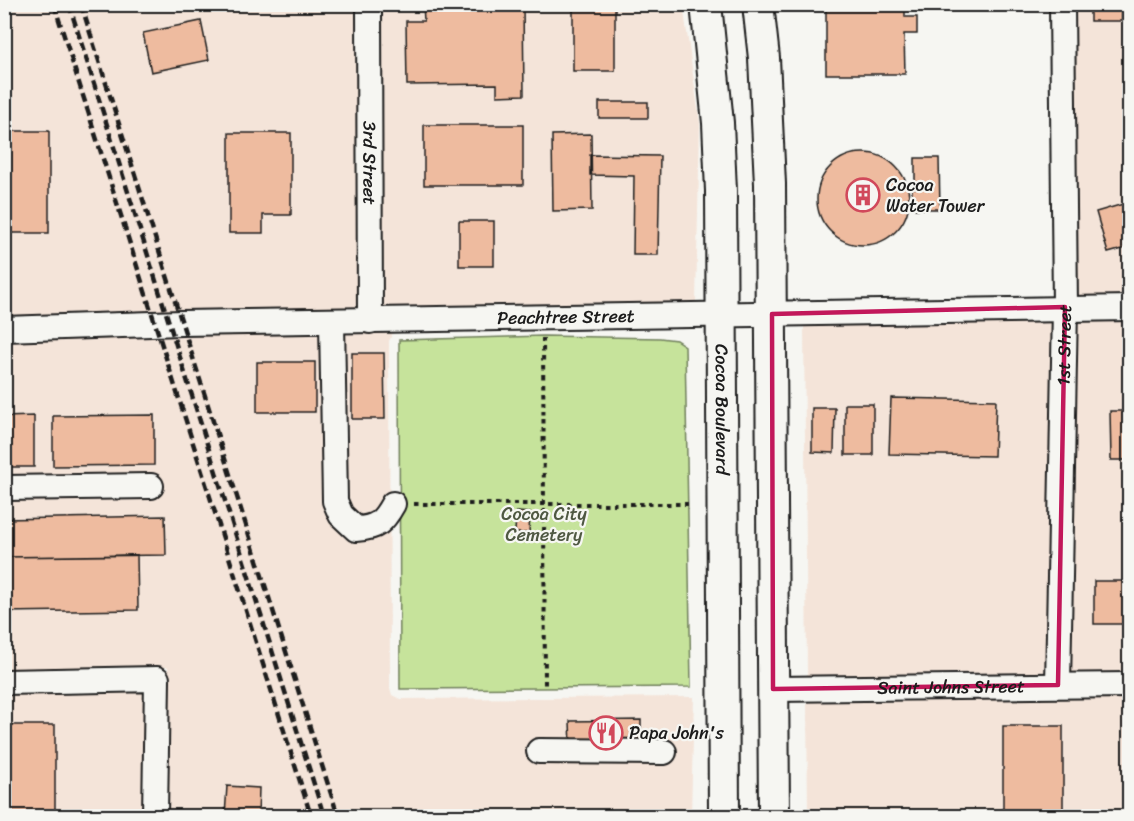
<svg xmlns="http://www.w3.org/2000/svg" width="1134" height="821" viewBox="0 0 1134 821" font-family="Sriracha,sans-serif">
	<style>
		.built { fill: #f4e4d9 }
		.green { fill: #c6e39b; stroke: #71805c; stroke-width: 1.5 }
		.building { fill: #eebb9f; stroke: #1c1c1c; stroke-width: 1.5 }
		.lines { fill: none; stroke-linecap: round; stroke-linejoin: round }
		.minor-casing { stroke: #1c1c1c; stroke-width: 28 }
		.major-casing { stroke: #1c1c1c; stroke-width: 34 }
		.path { stroke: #1c1c1c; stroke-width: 4; stroke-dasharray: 4.5 4.5; stroke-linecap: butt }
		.minor { stroke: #f6f6f2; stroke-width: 24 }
		.major { stroke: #f6f6f2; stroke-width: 30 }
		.rail { stroke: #1c1c1c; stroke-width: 4.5; stroke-dasharray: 9 4.5; stroke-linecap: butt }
		.marked { fill: none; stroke: #c2185b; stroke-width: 4.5; stroke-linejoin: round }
		.labels { text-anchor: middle; stroke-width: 4.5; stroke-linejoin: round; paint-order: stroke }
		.street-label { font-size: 18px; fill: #1c1c1c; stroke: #f6f6f2 }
		.poi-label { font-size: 18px; fill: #1c1c1c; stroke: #f6f6f2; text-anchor: start }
		.park-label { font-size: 18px; fill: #4f5842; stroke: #f6f6f2 }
	</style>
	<rect width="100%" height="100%" fill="#f6f6f2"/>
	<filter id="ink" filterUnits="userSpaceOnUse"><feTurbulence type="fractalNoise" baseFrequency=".0167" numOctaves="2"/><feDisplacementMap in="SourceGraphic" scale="12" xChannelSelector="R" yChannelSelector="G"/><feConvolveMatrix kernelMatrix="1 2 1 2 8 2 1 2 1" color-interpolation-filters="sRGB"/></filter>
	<g filter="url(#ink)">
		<path class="built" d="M4,5H358L359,309L5,317Z
			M380,5H683L700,123L696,302L381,308Z
			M1073,5H1129V296L1075,295Z
			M1053,320L1047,673L807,676L804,326Z
			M1075,320L1129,321V672L1069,673Z
			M393,333L389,341L390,688L392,695L400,699L694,697L691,816H166L168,667L5,669L4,342L181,336Z
			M146,692L144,816H5L4,694Z
			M1058,698H1129V816H808L807,701Z"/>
		<path class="green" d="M543,336L660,338L676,340L685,346L691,687L400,689L399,340Z"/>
		<path class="building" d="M423,4H523L524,95L497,96V84L407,85L406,21H424Z
			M573,4H615V71H573Z
			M826,4H905V17H917V34H904L905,74H826Z
			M1090,4H1122V21H1090Z
			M201,21L209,60L151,72L143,33Z
			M599,102H648V118H599Z
			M424,125H523V185H424Z
			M4,131H49V233H4Z
			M229,133H291V215H263V233H229Z
			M591,134L592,210L553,211L552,135Z
			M817 199a46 46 0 1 1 92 0a46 46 0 1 1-92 0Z
			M590,155L660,156L658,255H633L634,176L590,175Z
			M915,158H939L940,209H915V203H912V188H915Z
			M1130,202V247L1108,253L1096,212Z
			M459,221H494V266H459Z
			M352,353H384L385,419H352Z
			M257,362H315V412H257Z
			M891,398L996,400L994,456L889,454Z
			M845,404H873V455H845Z
			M812,408H835L834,453L812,452Z
			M1110,411H1130V460H1111Z
			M154,415V465L53,466V416Z
			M34,416V467H4V417Z
			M516,512L530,513L529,533H515Z
			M165,516L166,555L4,557V519Z
			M137,555L138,610L4,612V557Z
			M1094,581H1130V624H1094Z
			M641,720V746L571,747L570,721Z
			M10,725H55V814H10Z
			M1003,726H1063V816H1003Z
			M227,786L259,788L258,816H225Z
			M593,815L638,816H593Z"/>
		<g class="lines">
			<defs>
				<g id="minor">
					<path id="s1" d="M369,4L370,321"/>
					<path d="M332,321L335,501L341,515L356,529C377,528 383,522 393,504"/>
					<path id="s2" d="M4,329L181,323L1130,308"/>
					<path d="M4,488L151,486"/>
					<path d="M4,682L157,679L155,816"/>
					<path id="s3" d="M1058,685L1065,307L1062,4"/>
					<path id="s4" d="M773,689L1130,685"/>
					<path d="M539,751L664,752"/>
				</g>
				<g id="major">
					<path id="s5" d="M706,4L718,123L721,191L724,816"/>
					<path d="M758,4L764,58L770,184L774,816"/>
				</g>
			</defs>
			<use href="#minor" class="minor-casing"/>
			<use href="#major" class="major-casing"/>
			<path class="path" d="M543,338L545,688
				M414,504H688"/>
			<use href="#minor" class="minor"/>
			<use href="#major" class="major"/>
			<path class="rail" d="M54,4L311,816
				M69,4L324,816
				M81,4L338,816"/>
		</g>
	</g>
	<path class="marked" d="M1065,307L1058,685L773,689L772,314Z"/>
	<defs>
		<symbol id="building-ring" viewBox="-11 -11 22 22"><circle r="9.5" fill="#f6f6f2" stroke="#d1495b" stroke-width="1.5"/><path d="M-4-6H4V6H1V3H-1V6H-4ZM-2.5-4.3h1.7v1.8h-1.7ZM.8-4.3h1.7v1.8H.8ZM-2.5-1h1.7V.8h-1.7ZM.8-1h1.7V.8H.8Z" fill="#d1495b"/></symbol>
		<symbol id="restaurant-ring" viewBox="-11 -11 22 22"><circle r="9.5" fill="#f6f6f2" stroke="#d1495b" stroke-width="1.5"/><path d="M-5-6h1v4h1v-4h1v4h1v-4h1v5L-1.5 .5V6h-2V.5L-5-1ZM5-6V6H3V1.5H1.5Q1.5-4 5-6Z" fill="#d1495b"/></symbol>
	</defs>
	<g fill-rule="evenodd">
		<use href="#building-ring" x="844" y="176" width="38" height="38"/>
		<use href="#restaurant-ring" x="587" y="714" width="38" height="38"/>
	</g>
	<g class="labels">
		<g class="street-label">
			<text dy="6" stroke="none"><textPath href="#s1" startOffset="159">3rd Street</textPath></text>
			<text dy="6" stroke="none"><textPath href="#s2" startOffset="562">Peachtree Street</textPath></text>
			<text dy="6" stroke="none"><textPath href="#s3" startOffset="340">1st Street</textPath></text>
			<text dy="6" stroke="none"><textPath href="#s5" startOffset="406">Cocoa Boulevard</textPath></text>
			<text dy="6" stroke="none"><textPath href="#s4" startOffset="178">Saint Johns Street</textPath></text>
		</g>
		<g class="poi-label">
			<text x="886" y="191">Cocoa<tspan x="886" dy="21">Water Tower</tspan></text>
			<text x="629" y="739">Papa John's</text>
		</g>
		<g class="park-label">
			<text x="544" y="520">Cocoa City<tspan x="544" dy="21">Cemetery</tspan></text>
		</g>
	</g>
	<rect width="1134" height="821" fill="none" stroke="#f6f6f2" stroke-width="24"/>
	<rect x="12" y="12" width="1110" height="797" fill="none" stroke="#1c1c1c" stroke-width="2" filter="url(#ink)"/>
</svg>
